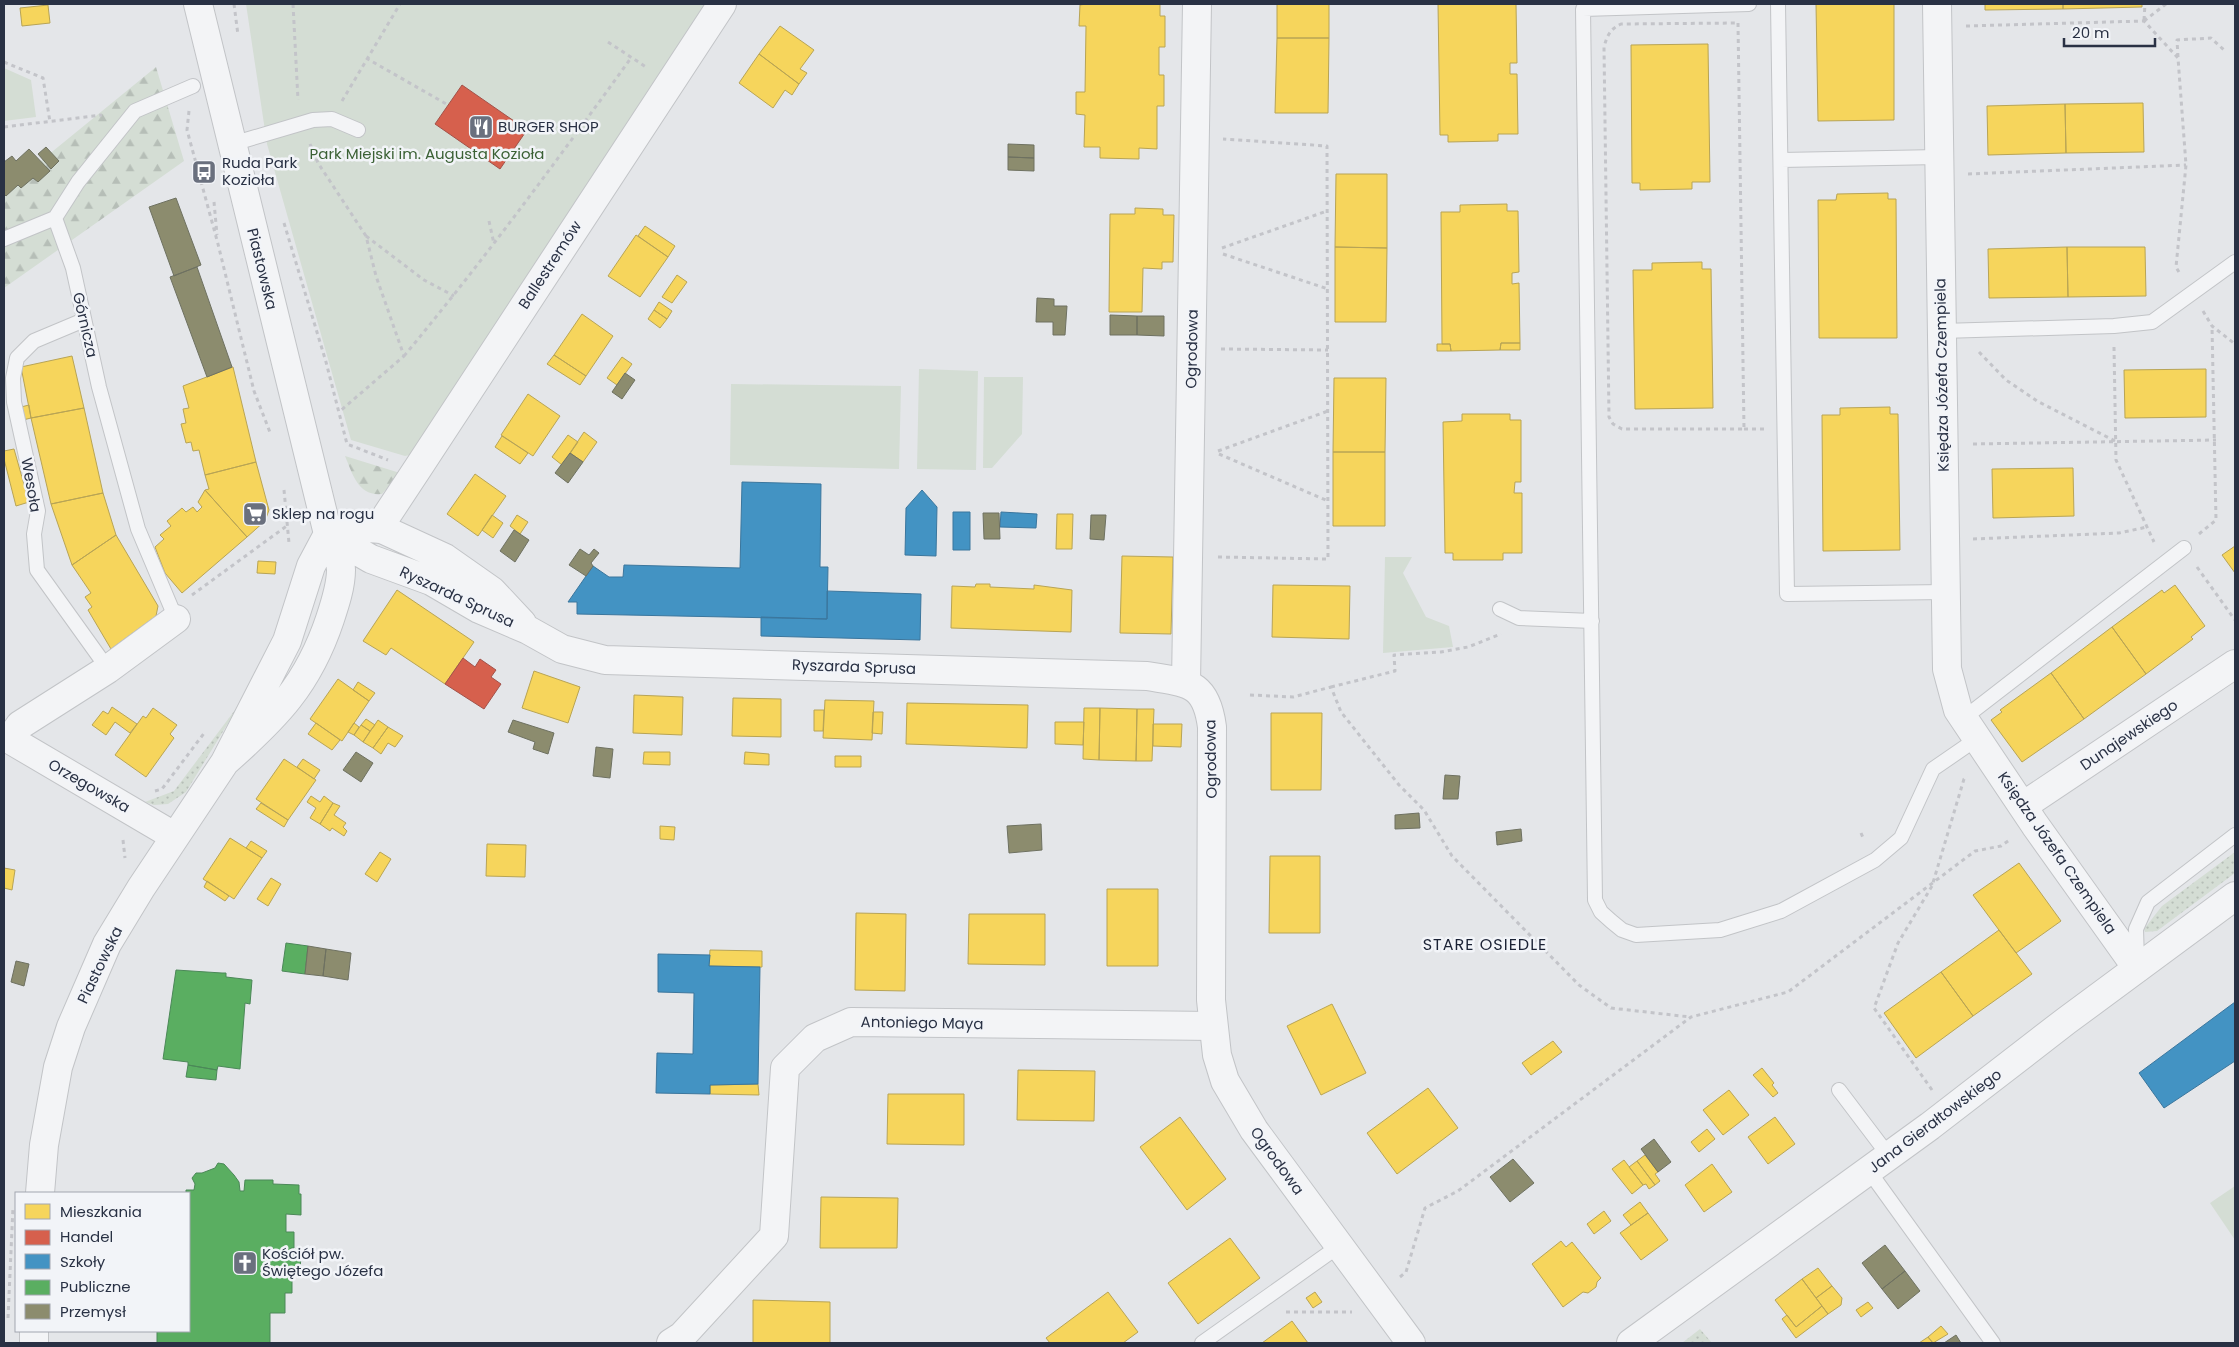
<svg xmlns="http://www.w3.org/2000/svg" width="2239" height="1347" viewBox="0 0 2239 1347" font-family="Poppins,sans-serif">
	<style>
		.grass { fill: url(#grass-dots) }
		.forest { fill: url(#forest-firs) }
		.green { fill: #d4ddd4 }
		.homes { fill: #f6d55c; stroke: #b8a455 }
		.shops { fill: #d6604d; stroke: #a2524a }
		.schools { fill: #4393c3; stroke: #3b769d }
		.public { fill: #5aae61; stroke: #4b8858 }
		.industry { fill: #8c8c6e; stroke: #6e7161 }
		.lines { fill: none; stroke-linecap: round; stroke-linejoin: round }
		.service-casing { stroke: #c2c4c7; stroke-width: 16 }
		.minor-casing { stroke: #c2c4c7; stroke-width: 30 }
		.tertiary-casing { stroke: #c2c4c7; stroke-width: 30 }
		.path { stroke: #c3c4c9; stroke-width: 3; stroke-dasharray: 4 4; stroke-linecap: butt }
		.service { stroke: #f3f4f6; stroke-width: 14 }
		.minor { stroke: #f3f4f6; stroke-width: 28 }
		.tertiary { stroke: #f3f4f6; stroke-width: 28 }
		.labels { text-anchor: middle; stroke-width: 5; stroke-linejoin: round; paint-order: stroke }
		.poi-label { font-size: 15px; fill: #293144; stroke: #f2f4f8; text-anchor: start }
		.park-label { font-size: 15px; fill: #3b6135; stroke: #f2f4f8 }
		.street-label { font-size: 15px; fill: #293144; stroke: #f2f4f8 }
		.neighbourhood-label { font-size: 16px; letter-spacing: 1px; fill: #1b2235; stroke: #f2f4f8 }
	</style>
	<defs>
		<pattern id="grass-dots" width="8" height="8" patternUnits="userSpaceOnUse" patternTransform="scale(1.25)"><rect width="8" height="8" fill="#d4ddd4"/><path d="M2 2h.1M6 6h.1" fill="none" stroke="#b6beb7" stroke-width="1.8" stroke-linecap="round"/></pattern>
		<pattern id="forest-firs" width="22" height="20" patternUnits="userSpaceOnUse" patternTransform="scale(1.25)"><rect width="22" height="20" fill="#d4ddd4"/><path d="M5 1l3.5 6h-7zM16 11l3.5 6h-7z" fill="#b6beb7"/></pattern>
	</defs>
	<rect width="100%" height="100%" fill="#e4e6e9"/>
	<path class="grass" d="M241,702L186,792L168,804L154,805L145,802L174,791Z
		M2235,852V873L2157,931L2145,932L2144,929L2162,906Z
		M1700,1329L1712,1343H1682Z"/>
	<path class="forest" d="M156,67L184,161L4,288V191Z
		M345,456L400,473L382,494C358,496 353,475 345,456Z"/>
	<path class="green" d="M246,4H708L656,78L410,455L405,456L351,440L267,144Z
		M4,68L31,80L36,117L4,121Z
		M919,369L978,371L976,470L917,469Z
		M984,377H1023L1022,434L992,468H983Z
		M731,384L901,386L899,469L730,465Z
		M1385,557H1412L1403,573L1426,617L1449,626L1453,647L1383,653Z
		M2235,1186V1240L2210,1203Z"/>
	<path class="homes" d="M1086,4H1160V16H1165V47H1159V75H1164V106H1157V149L1139,148V159L1100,158V147H1084L1085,115L1076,114V92H1085L1086,26H1079L1080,5Z
		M1277,4H1329V38H1277Z
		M1438,4H1516L1517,63H1510V74H1517L1518,134H1498V141L1448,142V135H1440Z
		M1816,4H1894V120L1818,121Z
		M1985,4H2063V9L1985,10Z
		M2063,4H2142V7L2063,9Z
		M48,5L50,23L22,26L20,8Z
		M780,26L814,50L800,69L807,73L799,84L759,54Z
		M1277,38H1329L1328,113H1275Z
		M1708,44L1710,182H1692V189L1640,190V183H1632L1631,45Z
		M759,54L799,84L792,95L785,90L773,108L739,83Z
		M2143,103L2144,152L2066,153L2065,104Z
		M2065,104L2066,153L1988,155L1987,106Z
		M1336,174H1387V248L1335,247Z
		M1888,193V199H1896L1897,338H1819L1818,200H1836L1837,194Z
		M1507,204V211H1518L1519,272L1512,273V284L1519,283L1520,343H1501L1500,350L1451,351L1450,344H1442L1441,212H1460V205Z
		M1135,208L1163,209V215H1174L1173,262H1162V269L1143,268L1142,312H1109L1110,214H1135Z
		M645,226L675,246L668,257L638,236Z
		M636,235L668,257L640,297L608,276Z
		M1335,247L1387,248L1386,322H1335Z
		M2067,247L2068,297L1989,298L1988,249Z
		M2067,247H2145L2146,296L2068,297Z
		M1702,262V269H1711L1713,408L1635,409L1633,270H1652V263Z
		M677,275L687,282L672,303L662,297Z
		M659,302L672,311L667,319L654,310Z
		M654,310L667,319L660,328L648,319Z
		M582,314L613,336L586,376L554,355Z
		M1501,343H1520V350H1500Z
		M1437,344H1450L1451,351H1437Z
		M554,355L586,376L580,385L547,364Z
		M72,356L84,408L31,418L21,367Z
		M622,357L632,364L617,385L607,378Z
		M233,367L256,462L205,475L199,450L193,451L191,442L186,443L181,424L186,423L183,409L189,408L183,386Z
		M2206,369V417L2125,418L2124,370Z
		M1334,378H1386L1385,452H1333Z
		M528,394L560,416L533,456L501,435Z
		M29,405L31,418L23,420L21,407Z
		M1890,407V414H1898L1900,550L1823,551L1822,415H1840V408Z
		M84,408L103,493L51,504L31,418Z
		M1462,414H1510V420H1521V482H1515L1514,493H1522V553H1503V560H1453V553H1445L1443,422L1462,421Z
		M584,432L597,442L583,462L570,453Z
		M568,435L578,442L562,465L552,457Z
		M502,436L528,453L520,464L495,447Z
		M14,449L29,502L16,506L4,459V451Z
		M1333,452H1385V526H1333Z
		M256,462L269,510L265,521L247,537L205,490L209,489L205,475Z
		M2073,468L2074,516L1993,518L1992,469Z
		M475,474L506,496L478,536L447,514Z
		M205,490L247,537L182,593L165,573L155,547L164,539L160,535L171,526L167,521L182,508L186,512L193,507L197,512L202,507L198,502Z
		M103,493L116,535L72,565L51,504Z
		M1057,514H1073L1072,549H1056Z
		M492,515L503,523L493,538L482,530Z
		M517,515L528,522L520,534L510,526Z
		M116,535L158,606L156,616L111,649L88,610L92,607L85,597L91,593L72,565Z
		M2235,546V573L2222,555Z
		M1122,556L1173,557L1171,634L1120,633Z
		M258,561L276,562L275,574L257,573Z
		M976,584H990V587L1034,589V585L1072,590L1071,632L951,628L952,586L975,587Z
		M1273,585L1350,586L1349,639L1272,637Z
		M2175,585L2205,626L2191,637L2193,639L2146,674L2112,627L2162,590L2164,593Z
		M397,590L474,642L445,684L391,648L386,655L363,641Z
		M2112,627L2146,674L2084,719L2051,673Z
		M534,671L580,687L568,723L522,708Z
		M2051,673L2084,719L2022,762L1991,720L2002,712L2000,710Z
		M338,679L369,701L342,741L310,719Z
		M358,682L375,693L369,701L353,690Z
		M634,695L683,697L682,735L633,733Z
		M733,698L781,699V737L732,736Z
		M825,700L874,701L872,740L823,738Z
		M907,703L1028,705L1027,748L906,744Z
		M112,707L137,724L130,733L115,722L106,735L92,725L103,711L108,714Z
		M153,708L177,725L170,734L174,738L146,777L115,755L143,716L146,718Z
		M1084,708H1100L1099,760L1083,759Z
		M1100,708L1137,709L1136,761L1099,760Z
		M1137,709H1154L1152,761H1136Z
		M814,710H824L823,731H814Z
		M873,712H883L882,734L872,733Z
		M1271,713H1322L1321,790H1271Z
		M366,719L375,725L370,731L361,725Z
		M378,720L388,727L373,748L363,742Z
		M1055,722H1084L1083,745L1055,744Z
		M316,723L340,740L332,750L308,734Z
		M354,723L359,727L354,735L348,732Z
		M1153,724H1182L1181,747L1153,746Z
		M361,725L370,731L363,742L354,735Z
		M388,727L403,736L395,747L388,743L381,754L373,748Z
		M644,752H670V765L643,764Z
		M745,752L769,754V765L744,764Z
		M835,756H861V767H835Z
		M284,759L316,780L288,820L256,799Z
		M303,759L320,770L314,779L297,767Z
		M311,796L320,802L324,796L333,803L320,824L310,818L316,808L307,802Z
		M261,803L288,820L284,827L256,809Z
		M333,803L340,806L334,815L346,823L343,827L347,831L344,836L332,828L330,831L320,824Z
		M660,826L675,827L674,840L660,839Z
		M230,838L262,858L234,899L203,879Z
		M251,841L267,851L262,858L246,848Z
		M487,844L526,845L525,877L486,876Z
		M380,852L391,859L377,882L365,874Z
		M1270,856H1320V933H1269Z
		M2019,863L2061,921L2016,953L1973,895Z
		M4,868L15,870L12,890L4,888Z
		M271,878L281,884L268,906L257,899Z
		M207,881L229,896L225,901L204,887Z
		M1107,889H1158V966H1107Z
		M856,913L906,914L905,991L855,990Z
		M969,914H1045V965L968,964Z
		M1999,930L2032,974L1973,1016L1941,972Z
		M710,950L762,951V967L709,966Z
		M1941,972L1973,1016L1916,1058L1884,1013Z
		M1332,1004L1366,1073L1321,1095L1287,1026Z
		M1553,1041L1562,1052L1531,1075L1522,1063Z
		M1762,1068L1774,1083L1772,1085L1778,1093L1773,1097L1753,1075Z
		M1018,1070L1095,1071L1094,1121L1017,1120Z
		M710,1085L758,1084L759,1095L710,1094Z
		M1428,1088L1458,1128L1397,1174L1367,1133Z
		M1729,1090L1749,1115L1723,1135L1703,1110Z
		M888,1094H964V1145L887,1144Z
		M1180,1117L1226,1179L1187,1210L1140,1147Z
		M1775,1117L1795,1144L1768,1164L1748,1137Z
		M1707,1129L1715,1139L1699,1152L1691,1142Z
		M1645,1155L1658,1172L1655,1174L1660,1181L1655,1185L1637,1161Z
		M1624,1160L1643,1185L1632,1194L1612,1169Z
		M1637,1161L1655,1185L1649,1189L1646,1184L1643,1185L1629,1167Z
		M1712,1164L1732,1192L1704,1212L1685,1185Z
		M821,1197L898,1198L897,1248H820Z
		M1640,1202L1648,1213L1631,1225L1623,1215Z
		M1604,1211L1611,1221L1594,1234L1587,1224Z
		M1648,1213L1668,1240L1641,1260L1620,1233Z
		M1230,1238L1260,1278L1198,1324L1168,1283Z
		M1561,1241L1566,1247L1572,1242L1601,1278L1597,1282L1596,1287L1588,1293L1583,1292L1563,1307L1532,1264Z
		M1818,1268L1832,1286L1816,1298L1802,1279Z
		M1802,1279L1822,1306L1796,1327L1775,1300Z
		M1832,1286L1842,1298L1841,1305L1828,1314L1816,1298Z
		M1108,1292L1138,1332L1123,1343H1050L1046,1338Z
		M1315,1292L1322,1302L1313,1308L1306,1298Z
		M753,1300L830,1302V1343H753Z
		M1868,1302L1873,1308L1861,1317L1856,1310Z
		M1822,1306L1828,1314L1796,1338L1782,1319L1787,1315L1796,1327Z
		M1292,1321L1308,1343H1262Z
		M1941,1326L1948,1334L1933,1343L1928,1337Z
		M1928,1337L1933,1343H1919Z"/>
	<path class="shops" d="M462,85L527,130L500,169L435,124Z
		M463,658L475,667L480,659L496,670L491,677L501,684L484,709L445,684Z"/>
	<path class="schools" d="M742,482L821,484L820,567H828L827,619L577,614V602H568L593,566L609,577H623L624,565L740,568Z
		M922,490L937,507L936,556L905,555L906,508Z
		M953,512H970V550H953Z
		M1001,512L1037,514L1036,528L1000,527Z
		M827,591L921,594L920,640L761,636V617L827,619Z
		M658,954L710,955L709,966L760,967L758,1084L710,1085V1094L656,1093L657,1053L693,1054L694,993L658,992Z
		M2235,1002V1061L2164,1108L2139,1073Z"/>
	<path class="public" d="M286,943L308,946L305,974L282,971Z
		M176,970L222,973H226V977L252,980L250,1004L245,1003L240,1069L218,1066L217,1070L188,1065V1062L163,1059Z
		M188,1065L217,1070L216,1080L186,1077Z
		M218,1163L224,1164L234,1175L239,1182L240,1191H244L245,1180H273V1184L299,1185V1194H301V1215L286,1214V1232H294V1248H291V1253H301L300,1273H289V1277H292V1293H285V1313H270V1343H157V1331H189V1193H186V1190H194L195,1184L192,1178L196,1173H202L215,1168Z"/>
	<path class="industry" d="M1008,144L1034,145V158L1008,157Z
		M46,147L59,161L51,169L38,154Z
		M29,149L50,171L38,182L33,178L21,188L18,185L6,196L4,194V162L12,156L16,161Z
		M1008,157L1034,158V171L1008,170Z
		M176,198L201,265L174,276L149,207Z
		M197,267L232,367L207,377L170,277Z
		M1037,298L1054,299V306H1067L1065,335H1053V322H1036Z
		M1110,315L1137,316V335H1110Z
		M1137,316H1164V336L1137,335Z
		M625,373L635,380L622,399L612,392Z
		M570,453L583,462L568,483L555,473Z
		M983,513H999L1000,539H984Z
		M1091,515H1106L1104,540L1090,539Z
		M514,530L529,540L515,562L500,551Z
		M580,549L589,555L594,549L599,553L591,563L593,566L586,576L569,565Z
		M513,720L554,733L548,754L533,749L535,742L508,732Z
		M596,747L613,749L610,778L593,776Z
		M356,752L373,763L361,782L343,770Z
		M1445,775L1460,776L1458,799H1443Z
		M1419,813L1420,828L1395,829V815Z
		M1041,824L1042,850L1009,853L1007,826Z
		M1521,829L1522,841L1497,845L1496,832Z
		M308,946L326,949L323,976L305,974Z
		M326,949L351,953L348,980L323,976Z
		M16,961L29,964L24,986L11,982Z
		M1654,1139L1671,1162L1658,1172L1641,1149Z
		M1513,1159L1534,1183L1510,1202L1490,1177Z
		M1885,1245L1905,1271L1882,1289L1862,1263Z
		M1905,1271L1920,1291L1898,1309L1882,1289Z
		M1956,1335L1961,1343H1944Z"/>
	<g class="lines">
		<defs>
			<path id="service" d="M1749,4L1583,9L1595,900L1601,912L1611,921L1622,930L1636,935L1720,930L1781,911L1875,860L1901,838L1933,769L1978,738
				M1778,4L1787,594L1946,592
				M232,144L313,120L332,119L358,130
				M1781,160L1939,157
				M4,239L55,218
				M84,320L34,341L17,358L13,378L14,402L38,511L34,534L37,570L108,669
				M1942,331L2114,326L2152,322L2235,262
				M1500,609L1519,618L1592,621
				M176,619L138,529L99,387L73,268L55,218L78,182L135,111L193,86
				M1964,718L2184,548
				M2137,961L2136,929L2148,902L2235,835
				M1839,1090L1889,1156
				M1869,1171L1993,1343
				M1202,1343L1339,1246"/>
			<path id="minor" d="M1937,4L1947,669L1958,710L2035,825L2137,968
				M382,529L387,515L418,468L722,4
				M1186,683L1197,4
				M4,736L174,836
				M10,739L20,725L108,669L176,619
				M2023,806L2235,664
				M671,1343L682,1336L774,1236L785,1068L815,1038L851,1022L1213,1026"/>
			<path id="tertiary" d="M198,4L328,534C332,544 341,559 341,570C341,586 335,604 330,619C308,685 276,717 225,762
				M328,534L371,559L431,581L479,609L528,630L562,649L605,660L1147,676C1187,683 1206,681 1212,727L1211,1000L1217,1055L1225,1081L1254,1130L1411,1343
				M328,534L353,527L382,529L445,558L492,591L522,623
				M40,1193L44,1145L58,1067L71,1027L107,944L141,888L225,762L287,641L311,566L328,534
				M34,1343V1331
				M1631,1343L1930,1126L2066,1021L2235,896"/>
		</defs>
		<use href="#service" class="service-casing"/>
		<use href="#minor" class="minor-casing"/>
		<use href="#tertiary" class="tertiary-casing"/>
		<path class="path" d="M234,4L238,35
			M293,4L298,100
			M2144,20L2145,4
			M2144,21L2166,4
			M1738,23L1744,429H1622L1613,424L1609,417L1604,47C1607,36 1610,29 1621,24Z
			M1966,26L2144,21L2178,58L2186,165L2176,267L2180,274
			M608,42L646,67
			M2178,57L2177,40L2211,38L2224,50
			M366,58L448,105
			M4,62L43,78L50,122
			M342,101L400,4
			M189,111L187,130L218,244L254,391L271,435
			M4,127L102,115
			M310,144L318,163L366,236L376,276L404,356L339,412
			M1968,174L2186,165
			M214,202L217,235
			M489,221L494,244
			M284,223L326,362L347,444L388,460
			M366,236L424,280L454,296
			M1222,248L1327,211
			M1223,254L1328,289
			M2203,311L2212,326L2235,344
			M2114,347L2116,460L2154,542
			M1221,349L1328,350
			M1979,352L2006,380L2037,401L2115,441
			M404,356C484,260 558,159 631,58
			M1744,429H1764
			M1973,444L2216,440
			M1218,451L1328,411
			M1219,454L1328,501
			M284,490L289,543
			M2199,534L2216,520L2212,326
			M1973,539L2119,533L2147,527
			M1218,557L1328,559L1327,146L1223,139
			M2197,567L2235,620
			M192,595L288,525
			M1331,687L1395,671L1394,655L1441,652L1468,647L1501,634
			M1250,695L1293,697L1331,687L1341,712L1399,785L1424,810L1452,856L1579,985L1611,1008L1690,1017
			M155,791L162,789L205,732
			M1861,833L1864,840
			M123,840L125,858
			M1932,1090L1874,1008L1898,943L1932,886L1964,779L1967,776
			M1400,1277L1406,1272L1425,1208L1458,1191L1691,1017L1788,992L1975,851L2001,846L2011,839
			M1286,1312H1352
			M8,1318L13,1207"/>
		<use href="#service" class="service"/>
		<use href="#minor" class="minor"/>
		<use href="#tertiary" class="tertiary"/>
	</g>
	<defs>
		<symbol id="restaurant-square" viewBox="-11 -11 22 22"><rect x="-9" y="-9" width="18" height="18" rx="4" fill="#6a707e" stroke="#f2f4f8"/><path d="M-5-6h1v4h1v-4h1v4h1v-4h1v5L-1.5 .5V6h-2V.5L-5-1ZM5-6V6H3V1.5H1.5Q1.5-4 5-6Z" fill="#fff"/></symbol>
		<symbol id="bus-square" viewBox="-11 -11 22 22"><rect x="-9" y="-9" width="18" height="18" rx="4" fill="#6a707e" stroke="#f2f4f8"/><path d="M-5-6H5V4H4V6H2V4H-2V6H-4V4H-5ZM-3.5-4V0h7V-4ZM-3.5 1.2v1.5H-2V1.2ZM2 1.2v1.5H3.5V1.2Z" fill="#fff"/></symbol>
		<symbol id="supermarket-square" viewBox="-11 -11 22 22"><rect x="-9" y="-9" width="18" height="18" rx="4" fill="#6a707e" stroke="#f2f4f8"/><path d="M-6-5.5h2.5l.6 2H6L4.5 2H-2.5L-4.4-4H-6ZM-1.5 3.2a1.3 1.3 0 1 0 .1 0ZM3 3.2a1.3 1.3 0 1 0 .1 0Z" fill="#fff"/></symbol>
		<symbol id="church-square" viewBox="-11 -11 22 22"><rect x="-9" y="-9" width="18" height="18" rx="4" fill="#6a707e" stroke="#f2f4f8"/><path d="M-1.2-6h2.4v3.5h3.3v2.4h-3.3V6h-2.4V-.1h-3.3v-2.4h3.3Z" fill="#fff"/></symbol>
	</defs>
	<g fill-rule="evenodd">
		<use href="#restaurant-square" x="467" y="113" width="28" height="28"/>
		<use href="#bus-square" x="190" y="158" width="28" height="28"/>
		<use href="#supermarket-square" x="241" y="500" width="28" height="28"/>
		<use href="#church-square" x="231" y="1249" width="28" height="28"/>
	</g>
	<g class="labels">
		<g class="poi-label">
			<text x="498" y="132">BURGER SHOP</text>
			<text x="222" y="168">Ruda Park<tspan x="222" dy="17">Kozioła</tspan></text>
			<text x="272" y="519">Sklep na rogu</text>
			<text x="262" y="1259">Kościół pw.<tspan x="262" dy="17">Świętego Józefa</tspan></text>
		</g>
		<g class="park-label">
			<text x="427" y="159">Park Miejski im. Augusta Kozioła</text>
		</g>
		<g class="street-label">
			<text transform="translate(550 265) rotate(-57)" y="5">Ballestremów</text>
			<text transform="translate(262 269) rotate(76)" y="5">Piastowska</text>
			<text transform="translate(85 325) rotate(77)" y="5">Górnicza</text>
			<text transform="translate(1192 349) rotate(-89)" y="5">Ogrodowa</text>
			<text transform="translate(1942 375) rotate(-91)" y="5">Księdza Józefa Czempiela</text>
			<text transform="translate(31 485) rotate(80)" y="5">Wesoła</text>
			<text transform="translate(457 597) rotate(25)" y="5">Ryszarda Sprusa</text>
			<text transform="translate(854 667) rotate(2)" y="5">Ryszarda Sprusa</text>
			<text transform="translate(2129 735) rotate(-34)" y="5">Dunajewskiego</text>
			<text transform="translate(1211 759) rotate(-91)" y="5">Ogrodowa</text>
			<text transform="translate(89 786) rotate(30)" y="5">Orzegowska</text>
			<text transform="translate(2057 853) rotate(55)" y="5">Księdza Józefa Czempiela</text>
			<text transform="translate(100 965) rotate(-64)" y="5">Piastowska</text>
			<text transform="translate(922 1023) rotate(1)" y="5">Antoniego Maya</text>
			<text transform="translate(1935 1121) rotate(-37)" y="5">Jana Gierałtowskiego</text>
			<text transform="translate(1277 1161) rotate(54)" y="5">Ogrodowa</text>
		</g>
		<g class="neighbourhood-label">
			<text x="1485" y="950">STARE OSIEDLE</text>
		</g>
	</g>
	<rect width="2239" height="1347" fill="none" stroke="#293144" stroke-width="10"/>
	<rect x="15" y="1192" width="175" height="140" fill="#f2f4f8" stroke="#a2a6b0"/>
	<rect x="25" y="1204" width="25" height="15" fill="#f6d55c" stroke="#a2a6b0"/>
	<text x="60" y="1217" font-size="15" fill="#293144">Mieszkania</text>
	<rect x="25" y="1230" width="25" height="15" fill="#d6604d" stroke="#a2a6b0"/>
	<text x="60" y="1242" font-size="15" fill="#293144">Handel</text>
	<rect x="25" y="1254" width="25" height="15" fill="#4393c3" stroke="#a2a6b0"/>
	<text x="60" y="1267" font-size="15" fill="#293144">Szkoły</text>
	<rect x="25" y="1280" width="25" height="15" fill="#5aae61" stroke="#a2a6b0"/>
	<text x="60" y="1292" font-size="15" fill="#293144">Publiczne</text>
	<rect x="25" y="1304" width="25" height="15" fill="#8c8c6e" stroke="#a2a6b0"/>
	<text x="60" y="1317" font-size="15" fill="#293144">Przemysł</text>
	<path d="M2064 38v8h91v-8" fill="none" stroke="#293144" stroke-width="2.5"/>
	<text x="2072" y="38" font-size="15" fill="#293144" stroke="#f2f4f8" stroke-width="4" paint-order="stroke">20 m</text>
</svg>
